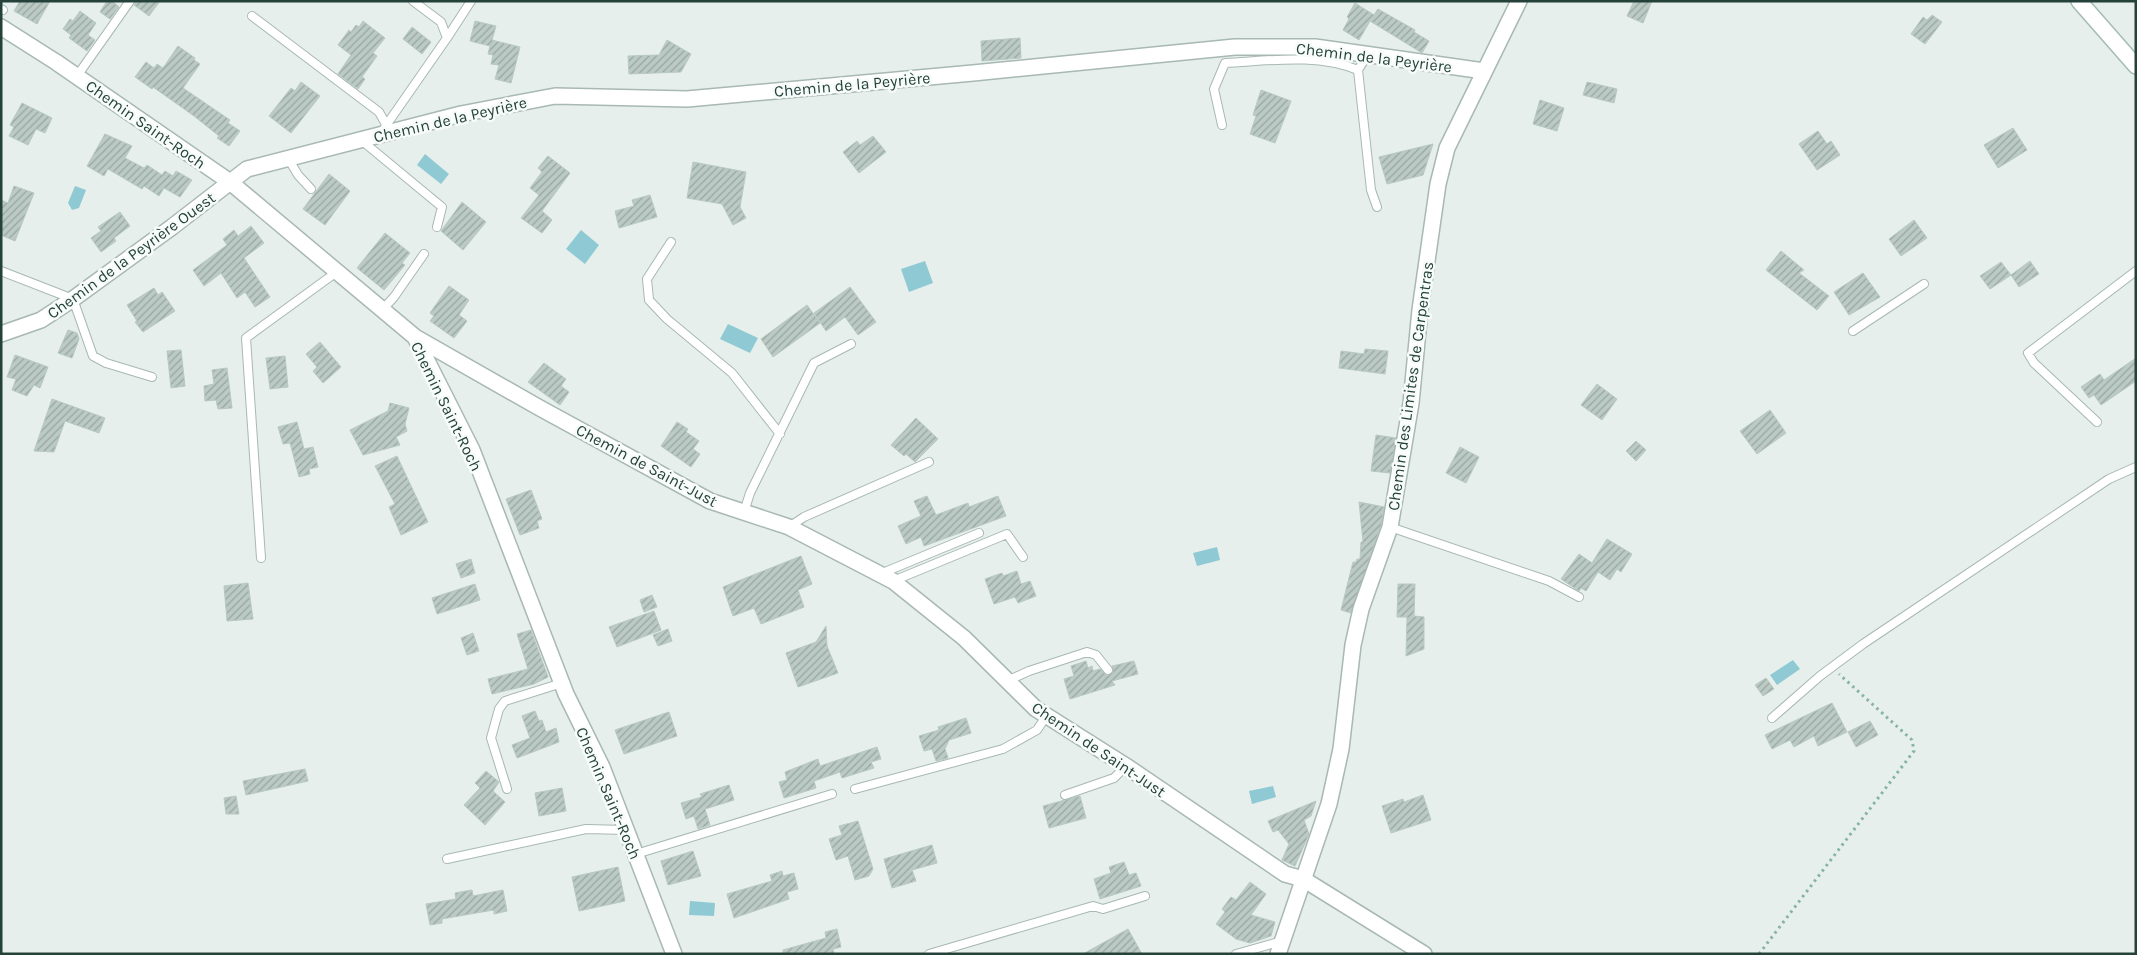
<svg xmlns="http://www.w3.org/2000/svg" width="2137" height="955" viewBox="0 0 2137 955" font-family="Karla,sans-serif">
	<style>
		.water { fill: #8ec9d4 }
		.building { fill: url(#building-hatch); stroke: #b8c9c2 }
		.lines { fill: none; stroke-linecap: round; stroke-linejoin: round }
		.lane-casing { stroke: #a8b8b2; stroke-width: 10 }
		.street-casing { stroke: #a8b8b2; stroke-width: 18 }
		.secondary-casing { stroke: #a4bbb3; stroke-width: 18 }
		.path { stroke: #86b3a5; stroke-width: 3; stroke-dasharray: 2.5 4; stroke-linecap: butt }
		.lane { stroke: #fff; stroke-width: 8 }
		.street { stroke: #fff; stroke-width: 15 }
		.secondary { stroke: #fff; stroke-width: 15 }
		.labels { text-anchor: middle; stroke-width: 5; stroke-linejoin: round; paint-order: stroke }
		.street-label { font-size: 16px; fill: #24423a; stroke: #f7fbf9 }
	</style>
	<defs>
		<pattern id="building-hatch" width="6" height="6" patternUnits="userSpaceOnUse" patternTransform="scale(1.25)"><rect width="6" height="6" fill="#bbcac4"/><path d="M-1 1l2-2M0 6l6-6M5 7l2-2" fill="none" stroke="#98a6a0"/></pattern>
	</defs>
	<rect width="100%" height="100%" fill="#e6efeb"/>
	<path class="water" d="M425,154L449,174L441,184L417,165Z
		M75,186L86,190L79,208L72,210L68,203Z
		M581,230L599,245L585,264L566,249Z
		M925,261L933,283L909,292L901,269Z
		M728,324L758,338L750,353L720,339Z
		M1217,547L1220,560L1197,566L1193,553Z
		M1793,660L1800,669L1777,685L1770,675Z
		M1273,786L1276,797L1252,804L1249,791Z
		M690,901L715,903L714,916L689,915Z"/>
	<path class="building" d="M20,1H50L37,24L14,11Z
		M107,1H112L119,7L110,19L100,12Z
		M136,1H160L149,16L134,5Z
		M1634,1H1652L1643,23L1627,16Z
		M1355,3L1374,15L1378,9L1415,30L1414,32L1429,41L1422,53L1370,21L1359,40L1343,30L1349,19L1347,17Z
		M80,11L96,23L88,35L95,40L87,51L69,38L71,35L63,29L70,19L73,21Z
		M1932,15L1942,22L1925,44L1911,34L1923,17L1927,20Z
		M363,21L385,38L373,53L377,56L362,77L365,79L358,89L338,74L351,55L338,45L349,30L351,32L356,25L359,27Z
		M475,21L496,26L492,40L520,47L511,83L495,79L499,65L491,64L493,55L488,54L490,46L470,41Z
		M412,27L431,42L422,54L403,39Z
		M1020,38L1021,58L982,61L981,41Z
		M667,40L691,54L681,72L629,74L628,56L659,55Z
		M178,46L195,58L194,60L200,64L183,88L230,120L228,123L240,131L229,146L217,138L219,136L194,116L153,87L152,89L135,77L146,62L154,68L157,64L163,68Z
		M301,82L320,96L291,133L269,116L291,88L295,91Z
		M1587,82L1617,89L1614,103L1583,95Z
		M1261,90L1291,101L1275,143L1250,134L1256,116L1253,115Z
		M1540,100L1564,108L1557,131L1533,124Z
		M22,103L52,118L45,133L36,129L28,145L9,136L14,127L10,125Z
		M2013,128L2027,150L1998,168L1984,145Z
		M1818,131L1827,144L1831,141L1840,155L1817,170L1799,144Z
		M105,134L132,146L125,158L144,168L147,165L162,175L165,171L173,176L176,171L192,180L180,197L164,188L159,196L144,186L142,189L108,169L104,176L87,166Z
		M873,136L886,152L859,173L843,152L857,141L860,145Z
		M1433,144L1423,175L1387,184L1379,157Z
		M548,156L570,173L542,211L552,220L542,233L521,218L539,195L530,188L542,172L538,168Z
		M693,162L746,172L740,207L746,218L733,225L722,204L687,198Z
		M329,174L350,191L325,225L303,209Z
		M14,186L34,193L15,241L1,235V200L8,203Z
		M650,195L657,217L619,228L615,211L634,206L632,200Z
		M462,202L486,222L463,250L441,231Z
		M120,212L130,226L114,238L116,241L101,252L91,238L101,231L98,227Z
		M1914,220L1927,238L1901,256L1889,239Z
		M251,226L264,243L244,258L270,297L255,307L245,292L237,298L221,273L204,286L193,270L227,245L223,239L234,230L238,236Z
		M385,233L410,253L402,263L405,265L384,290L357,268Z
		M1781,251L1804,270L1799,273L1829,296L1817,310L1766,270Z
		M2030,261L2039,274L2019,287L2011,275Z
		M2001,262L2011,275L1990,289L1980,276Z
		M1863,273L1880,297L1849,315L1834,292Z
		M449,286L469,300L459,315L467,321L454,338L430,321L434,316L430,313Z
		M850,287L876,322L858,335L845,317L826,331L814,313Z
		M154,288L158,295L162,292L175,311L143,332L135,322L137,321L127,305Z
		M807,305L820,323L773,357L761,339Z
		M68,330L77,333L79,339L72,358L58,353Z
		M320,342L341,367L323,383L313,371L317,367L306,354Z
		M1365,349L1388,351L1385,374L1339,368L1341,351L1364,354Z
		M181,350L185,386L171,388L167,351Z
		M15,355L48,367L40,388L34,385L27,396L12,390L16,379L7,377Z
		M285,356L288,387L270,389L266,358Z
		M2136,358V381L2101,405L2094,395L2089,398L2081,387L2100,374L2104,380Z
		M544,363L566,379L561,386L569,392L560,405L528,382Z
		M227,368L232,408L218,409L216,400L205,401L204,386L214,384L212,370Z
		M1597,384L1617,399L1602,420L1581,405Z
		M52,399L105,418L99,433L65,421L54,452L34,451Z
		M390,403L409,408L405,424L407,431L396,437L400,445L363,455L350,430L388,411Z
		M1770,410L1786,433L1757,454L1740,431Z
		M916,418L938,439L915,462L906,454L904,456L891,445Z
		M297,422L304,449L313,447L318,467L309,469L310,474L299,477L290,443L283,444L278,427Z
		M677,422L688,429L686,432L699,441L693,449L700,454L691,467L661,446Z
		M1376,435L1396,438L1390,473L1371,471Z
		M1636,441L1646,450L1636,461L1626,451Z
		M1460,447L1479,457L1466,483L1446,473Z
		M397,456L428,522L401,535L389,507L395,504L375,466Z
		M531,490L542,519L537,521L539,528L520,535L506,499Z
		M927,496L936,515L968,503L969,507L998,496L1006,516L924,546L921,537L906,544L898,526L921,516L914,501Z
		M1359,502L1384,507L1381,525L1351,613L1341,610L1353,562H1356L1357,559H1360L1361,542H1363Z
		M1607,539L1632,554L1621,572L1617,569L1610,580L1598,572L1586,591L1581,588L1579,591L1561,579L1579,554L1592,563Z
		M801,556L812,584L798,590L804,607L761,624L754,608L733,616L723,587Z
		M471,559L475,573L461,578L456,564Z
		M1017,571L1021,584L1030,581L1036,596L1018,603L1015,597L994,604L985,579L1002,573L1003,576Z
		M248,583L253,619L227,621L224,586Z
		M475,584L480,600L437,614L432,598Z
		M1398,584H1415L1414,616L1424,617V649L1406,656L1407,617H1397Z
		M652,595L657,607L644,612L640,600Z
		M654,611L661,630L617,647L609,627Z
		M826,626L827,646L838,673L798,687L786,653L816,642Z
		M668,629L672,641L658,646L653,635Z
		M531,630L548,677L534,684L492,694L488,679L528,669L517,634Z
		M473,633L479,651L467,655L461,638Z
		M1086,661L1088,668L1092,666L1093,671L1100,669L1108,676L1113,672L1112,666L1134,661L1138,674L1112,681L1115,685L1070,699L1064,679L1074,676L1071,666Z
		M1766,678L1774,689L1763,696L1755,685Z
		M1832,703L1847,732L1818,746L1814,736L1794,747L1790,740L1772,749L1765,735Z
		M535,711L539,721L542,720L546,732L556,728L559,742L517,758L512,745L530,738L522,716Z
		M669,712L677,736L624,754L615,730Z
		M966,718L971,733L949,740L945,749L948,758L936,761L932,749L924,751L919,736L939,730L938,727Z
		M1870,721L1878,735L1856,747L1848,732Z
		M877,747L881,759L871,762L874,768L842,778L840,772L814,781L816,788L784,798L779,782L787,780L785,772L818,759L820,766Z
		M305,769L308,781L246,795L243,781Z
		M486,771L499,782L493,791L505,802L485,825L464,805L480,788L475,783Z
		M729,785L734,800L705,809L710,825L698,829L694,816L686,819L681,803L702,797L700,794Z
		M562,788L566,811L539,816L535,793Z
		M1423,795L1431,820L1391,833L1382,806L1403,799L1404,802Z
		M236,796L239,814H226L224,798Z
		M1080,796L1086,818L1049,828L1043,806Z
		M1316,801L1311,816L1304,820L1309,834L1295,866L1282,860L1289,844L1278,830L1273,832L1268,821Z
		M858,821L873,869L869,876L855,880L848,856L836,860L829,839L842,835L839,826Z
		M932,845L937,863L912,870L916,881L892,888L884,859Z
		M693,851L701,876L668,885L661,861Z
		M1124,862L1129,875L1136,873L1141,886L1100,899L1094,879L1111,873L1109,867Z
		M618,867L625,901L579,911L572,877Z
		M782,871L783,876L794,873L798,889L787,892L789,899L734,918L727,894L772,881L770,875Z
		M1250,882L1266,894L1251,915L1275,922L1271,936L1250,943L1236,939L1216,924L1225,912L1222,909L1231,897L1236,900Z
		M472,890L473,896L503,890L507,911L494,914V910L476,913L442,919V923L430,925L426,904L456,899L455,893Z
		M837,929L841,947L833,949L834,954H783V950L826,938L825,932Z
		M1128,929L1142,954H1083Z"/>
	<g class="lines">
		<defs>
			<path id="lane" d="M1,9L3,10
				M252,16L379,112L387,126
				M447,38L471,1
				M1368,54L1358,70L1371,190L1377,207
				M77,76L130,1
				M1222,125L1214,89L1225,63C1268,61 1316,53 1358,70
				M385,127L447,38L441,22L413,1
				M361,140L442,207L437,227
				M288,158L298,175L311,189
				M671,242L647,279L649,300L667,319L732,373L780,434
				M1,271L73,299L93,356L106,363L152,377
				M383,309L394,297L424,254
				M1853,331L1924,284
				M2097,422L2034,363L2028,353L2136,271
				M744,512L750,493L814,363L851,344
				M789,527L804,517L929,462
				M1390,527L1549,581L1579,597
				M261,558L246,338L338,271
				M880,574L979,533
				M893,581L1007,534L1023,557
				M1007,681L1029,671L1087,652L1096,655L1108,670
				M1772,718L1820,676L1863,644L2109,479L2136,467
				M507,789L491,738L499,709L505,701L562,683
				M855,789L1003,749L1037,730L1047,715
				M1065,795L1114,778L1126,766
				M636,854L832,794
				M447,859L586,829L626,830
				M929,954L1093,906L1103,909L1145,896
				M1236,954L1282,941"/>
			<path id="street" d="M1,27L56,62L230,182L415,337L472,450L566,694L602,767L674,954
				M1,334L41,320L73,299L172,227L247,169L461,114L555,96L687,99L973,73L1235,47H1315L1484,71
				M415,337L538,407L710,501L789,527L893,581L964,638L1036,709L1126,766L1285,874L1303,879L1424,954
				M1278,954L1329,804L1341,749L1353,645L1361,609L1390,527L1411,403L1420,310L1438,184L1447,148L1519,1"/>
			<path id="secondary" d="M2079,1L2136,66"/>
		</defs>
		<use href="#lane" class="lane-casing"/>
		<use href="#street" class="street-casing"/>
		<use href="#secondary" class="secondary-casing"/>
		<path class="path" d="M1759,954L1914,751L1912,740L1839,674"/>
		<use href="#lane" class="lane"/>
		<use href="#street" class="street"/>
		<use href="#secondary" class="secondary"/>
	</g>
	<g class="labels">
		<g class="street-label">
			<text transform="translate(1374 57) rotate(7)" y="6">Chemin de la Peyrière</text>
			<text transform="translate(852 84) rotate(-5)" y="6">Chemin de la Peyrière</text>
			<text transform="translate(450 119) rotate(-13)" y="6">Chemin de la Peyrière</text>
			<text transform="translate(146 124) rotate(35)" y="6">Chemin Saint-Roch</text>
			<text transform="translate(131 255) rotate(-36)" y="6">Chemin de la Peyrière Ouest</text>
			<text transform="translate(1410 386) rotate(-82)" y="6">Chemin des Limites de Carpentras</text>
			<text transform="translate(447 406) rotate(64)" y="6">Chemin Saint-Roch</text>
			<text transform="translate(647 465) rotate(28)" y="6">Chemin de Saint-Just</text>
			<text transform="translate(1099 749) rotate(34)" y="6">Chemin de Saint-Just</text>
			<text transform="translate(609 793) rotate(67)" y="6">Chemin Saint-Roch</text>
		</g>
	</g>
	<rect width="2137" height="955" fill="none" stroke="#24423a" stroke-width="5"/>
</svg>
